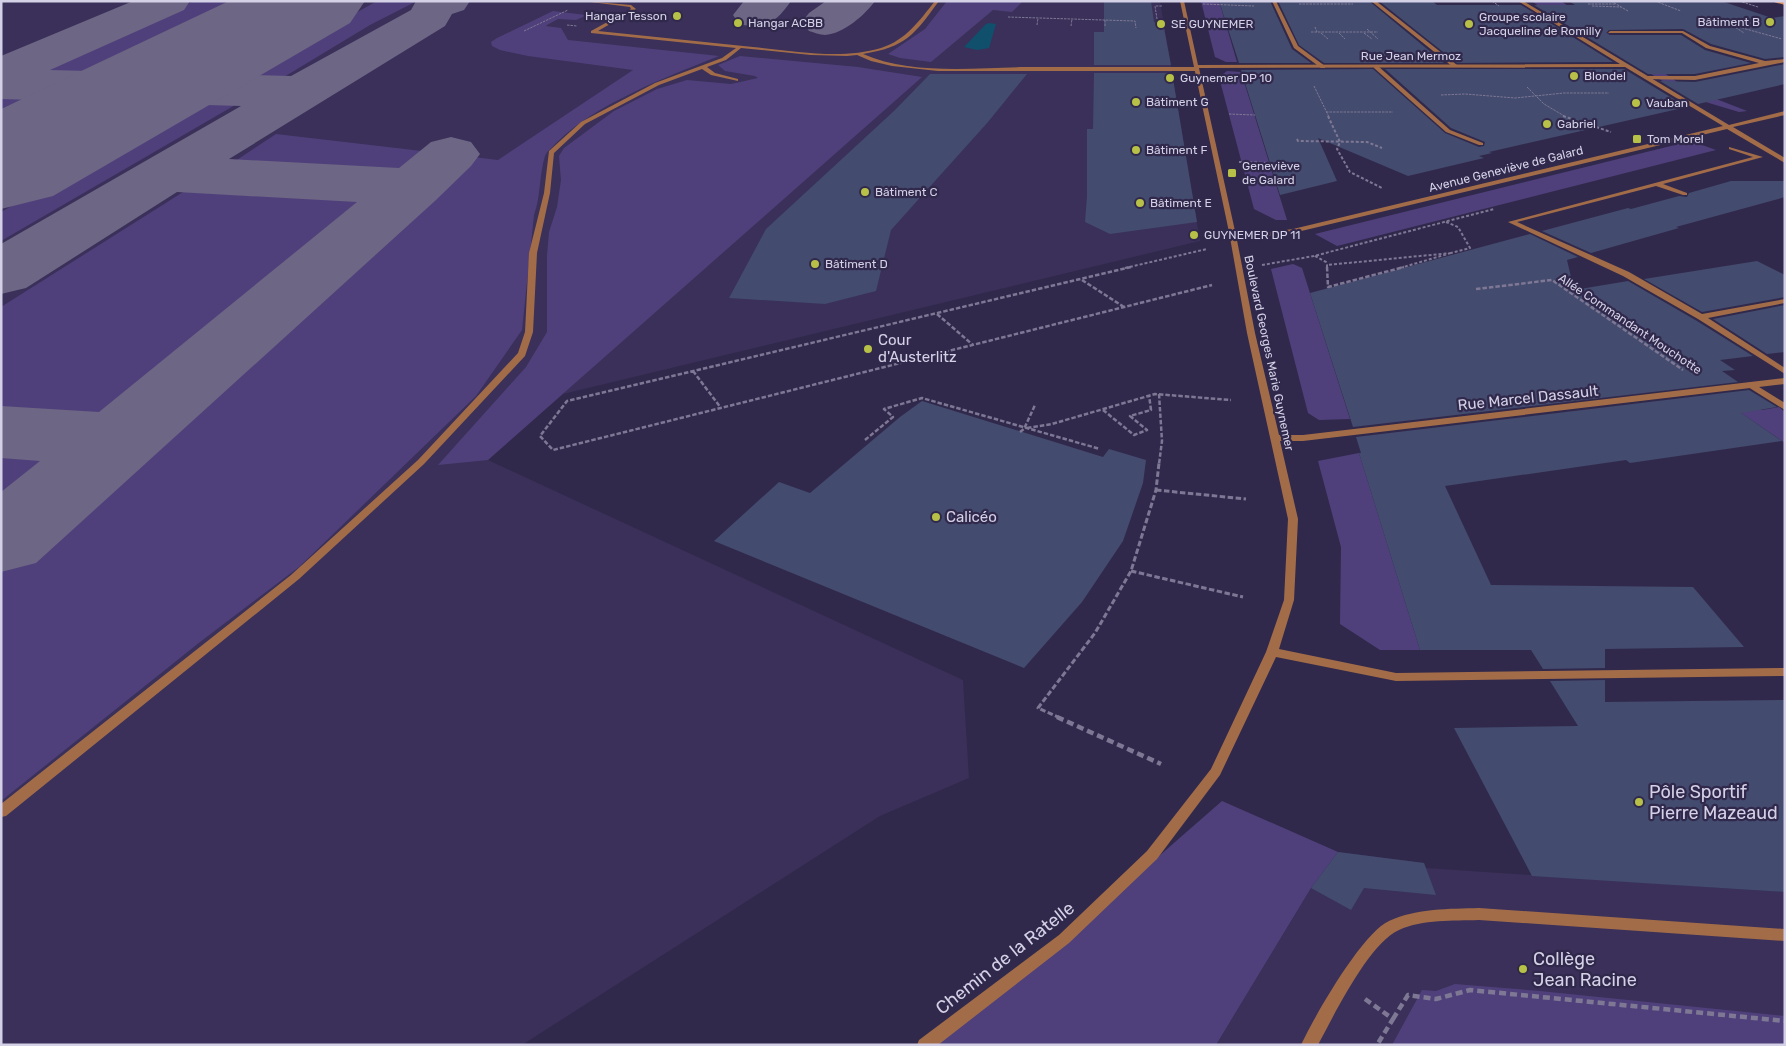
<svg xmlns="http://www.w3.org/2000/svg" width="1786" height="1046" viewBox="0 0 1786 1046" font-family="Rubik,sans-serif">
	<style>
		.built { fill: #3a3059 }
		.green { fill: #4f407b }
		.water { fill: #10506c }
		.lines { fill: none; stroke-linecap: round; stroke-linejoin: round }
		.taxiway { fill: #6d6684; fill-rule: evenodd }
		.runway { fill: #6d6684; fill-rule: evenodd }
		.building { fill: #434b6f }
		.path-far4 { stroke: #7e7894; stroke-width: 1; stroke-dasharray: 2.5 1; stroke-linecap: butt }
		.path-far3 { stroke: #7e7894; stroke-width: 2; stroke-dasharray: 3 2; stroke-linecap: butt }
		.path-far2 { stroke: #7e7894; stroke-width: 2.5; stroke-dasharray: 4.5 2; stroke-linecap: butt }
		.path-far1 { stroke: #7e7894; stroke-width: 3; stroke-dasharray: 5.5 2.5; stroke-linecap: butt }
		.path { stroke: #7e7894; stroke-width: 4.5; stroke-dasharray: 7 4; stroke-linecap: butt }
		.lane { fill: #a26c49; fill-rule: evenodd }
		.street { fill: #a26c49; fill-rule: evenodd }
		.secondary { fill: #e38d53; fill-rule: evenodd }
		.poi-dot { fill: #b7c147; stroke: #31294b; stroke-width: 2 }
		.labels { text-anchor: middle; stroke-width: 4.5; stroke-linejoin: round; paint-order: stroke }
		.far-poi-label { font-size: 12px; fill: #d4d1e7; stroke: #31294b; text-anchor: start }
		.far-street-label { font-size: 12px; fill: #d4d1e7; stroke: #31294b }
		.poi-label { font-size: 15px; fill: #d4d1e7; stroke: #31294b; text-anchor: start }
		.street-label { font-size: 15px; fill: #d4d1e7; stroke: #31294b }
		.near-poi-label { font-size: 18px; fill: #d4d1e7; stroke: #31294b; text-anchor: start }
		.near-street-label { font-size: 18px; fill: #d4d1e7; stroke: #31294b }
	</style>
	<rect width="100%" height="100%" fill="#31294b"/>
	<path class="built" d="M1,1H1160L1200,241L563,394L488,460L963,680L969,778L880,816L522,1045H1Z
		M1338,852L1424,863L1426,868L1785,892V1045H1216L1311,888Z"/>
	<path class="green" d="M194,1H233L73,76L29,74Z
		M377,1H417L370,25L274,83L233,82Z
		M947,1H1023L1012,12L993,10L931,62L900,58L888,54L925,29Z
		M1201,1H1219L1237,62H1226L1215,57Z
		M1531,1H1561L1683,86L1747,111L1739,112L1689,97Z
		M553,11L594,16H585L576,20L558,19L547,25L546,26L561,28L568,40L719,56C666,77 595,104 555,144C552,148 547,151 545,156C539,175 541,196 534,215L522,330L476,396L299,567L200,642L1,801V566L465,156L498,160L633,70L528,56L500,50L492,46L491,42L497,38Z
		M740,56L858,67L922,77L488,460L438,465L526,367L547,332V256L549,232L557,207L561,180L559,156L564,148L614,111L657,89L687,80L731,84L758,78L755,76L725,71L718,65Z
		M1227,71L1241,72L1287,220H1276L1254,209L1219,77Z
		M1,92L34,94L1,109Z
		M203,99L242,101L1,241V212Z
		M276,134L439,153L406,181L220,171Z
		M1691,141L1716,150L1337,246L1315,234Z
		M206,180L397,191L113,427L1,419V307L199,182Z
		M1293,264L1302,268L1350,419L1319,420L1308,413L1271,269Z
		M1749,401L1762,410L1779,407L1785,412V443L1726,403Z
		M1,445L81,454L1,522Z
		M1359,453L1420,650H1380L1340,624L1341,547L1318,461Z
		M1222,801L1338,852L1311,888L1216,1045H925L1064,939Z
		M1455,984L1540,991L1785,1016V1045H1392L1422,990L1436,991Z"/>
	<path class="water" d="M989,23L996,24L989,48L977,50L964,47L986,24Z"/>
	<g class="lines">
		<path class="taxiway" d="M133,1H190L184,10L50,70L291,76L411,10L416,1H470L464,10L452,14L445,26L229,159L399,168L431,142L451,137L471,142L480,154L471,166L436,200L36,563L1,572V492L40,461L1,458V406L99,412L357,202L177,192L26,288L1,294V244L241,106L1,99V56Z
			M744,1H791C776,23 764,30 739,24L733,15Z
			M826,1H875C865,15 843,34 825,35C820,35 813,32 809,31L802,22L809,13Z"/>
		<path class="runway" d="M229,1H365L350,23L53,196L1,209V109Z"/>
	</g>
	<path class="building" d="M1104,1H1151L1154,22L1163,23L1171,65H1094V32H1104Z
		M1219,1H1270L1292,49L1311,63H1239Z
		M1278,1H1369L1444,63H1324L1299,45Z
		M1379,1H1432L1437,5H1521L1613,62L1457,63Z
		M1569,1H1721L1772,18L1785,16V57L1765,59L1711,44L1683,29L1609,30L1606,33L1608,35H1681L1705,50L1751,63L1695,74H1648L1534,5H1575Z
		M1785,64V84L1698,104L1660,81L1695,82Z
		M1373,69L1445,133L1479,147L1484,146L1485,142L1451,128L1385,69H1624L1687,107L1489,152L1492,153L1479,156L1484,158L1408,176L1318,138L1337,181L1280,195L1241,70Z
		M1094,73H1172L1197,222L1110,234L1085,222L1087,196V129H1093Z
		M930,74H1027L988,122L891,230L876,291L825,304L729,298L766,229L895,110Z
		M1731,181H1785V197L1676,227L1679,228L1591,253L1542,231L1628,208L1631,209L1679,196L1687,197L1689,193Z
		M1530,234L1578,257L1567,260L1574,290L1628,281L1697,321L1753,356L1720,360L1735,370L1722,371L1738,382L1353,427L1310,293Z
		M1757,261L1785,275V297L1702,312L1644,279Z
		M1785,305V352L1767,354L1713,319Z
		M1749,390L1777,407L1741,413L1782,441L1630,463L1626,460L1445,486L1491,585L1693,587L1744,647L1605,649V668L1543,669L1531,650H1420L1359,453H1361L1356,437Z
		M922,401L1103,457L1109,449L1146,460L1143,483L1123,541L1082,602L1024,668L714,541L779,482L810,493L900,417Z
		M1605,680V702L1785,700V892L1532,876L1454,728L1578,726L1550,681Z
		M1338,852L1424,863L1436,895L1364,888L1351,910L1311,888Z"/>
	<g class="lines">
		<path class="path-far4" d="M1492,1L1499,6
			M1611,1L1628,11
			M1655,1L1681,11
			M1739,1L1758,7
			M1203,4L1254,6
			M1299,4H1353
			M1588,4H1616
			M1592,6L1621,7
			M1699,16L1732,25L1744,33
			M1008,17L1135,21L1136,28
			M1157,19L1155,6H1162
			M1105,20V27
			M567,25L577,26
			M1037,25L1038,18
			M1737,25L1759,23
			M1071,26L1072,19
			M1735,26L1782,39
			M1315,27L1317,32
			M1367,29L1378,39
			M524,31L568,10
			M1311,32H1378
			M1321,33L1328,39
			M1339,33L1345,39
			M1364,33L1372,39
			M1314,86L1329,117
			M1527,87L1544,104L1566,117
			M1441,95L1465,94L1515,98L1564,93H1609
			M1326,112H1393
			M1229,114L1255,115"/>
		<path class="path-far3" d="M1328,116L1340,142L1337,149L1350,172L1382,188
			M1563,116L1611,132
			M1297,139L1298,141L1367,142L1382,148
			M1239,162L1270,163
			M1446,222L1458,227L1470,248L1451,253
			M1315,256L1326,262L1327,265
			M1262,265L1314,256L1494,209
			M1125,268L1207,249
			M1327,268V265L1451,253
			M1400,268L1451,253"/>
		<path class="path-far2" d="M1131,267L567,401L540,436L553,450L1212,285
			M1327,267L1328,287L1404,267
			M1082,280L1124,307
			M1476,289L1552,280L1683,370
			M937,314L973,345
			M693,371L721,408
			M1159,394L1162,441L1159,464
			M1103,410L1134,435L1147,430L1130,416L1151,410L1149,395
			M1027,428L1052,424L1155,394L1231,400
			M1020,432L1024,429L1035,405
			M865,440L893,417L884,409L922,398L1100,449"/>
		<path class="path-far1" d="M1156,490L1246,499
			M1131,571L1243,597
			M1060,718L1038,708L1095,633L1131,571L1156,490L1159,463"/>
		<path class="path" d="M1057,717L1161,764
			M1365,999L1393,1019L1377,1045
			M1393,1019L1408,995L1436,999L1470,990L1785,1021"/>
		<path class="lane" d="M583,1L631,5L636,9L598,31C650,36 701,42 753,47C795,51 841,60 881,48C906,40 919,21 935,1H939C914,35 906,47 863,54C910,75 974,68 1025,67C1082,67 1139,67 1196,67L1199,69L1196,71H938L892,66L871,61L857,55L847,56L811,55L741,48L726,60L707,67L715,73L738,79V81L711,75L702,69L659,85L585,124L554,153L550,193L537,253L533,332L525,356L424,464L299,579L6,816L1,817V804L291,575L418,460L518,353L525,332L529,253L544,193L549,151L581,122L655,83L722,58L736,48L591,33V31L631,9L630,7Z
			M1272,1H1276L1298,46L1325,66V68H1321L1294,48Z
			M1371,1H1376L1457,65V67H1453Z
			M1610,31H1683L1710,46L1765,61L1785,59V62L1695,80L1645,79L1643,76H1695L1759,63L1706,48L1682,33H1608Z
			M1374,66H1378L1450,130L1483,143V145H1479L1446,132L1374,68Z
			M1729,147L1763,157L1663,184L1687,193V195H1683L1656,186L1517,222L1629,272L1702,314L1785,299V303L1708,318L1785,368V374L1698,319L1623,276L1508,222L1753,157L1729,149Z
			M1751,382L1785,403V410L1748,387V383Z
			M1479,908L1785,929V941L1479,920C1453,921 1423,919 1399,930C1369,943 1334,1015 1318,1045H1301C1314,1017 1362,933 1389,921C1417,908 1449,909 1479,908Z"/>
		<path class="street" d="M1180,1H1184L1198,65L1620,64L1518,1H1523L1729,125L1785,111V115L1733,127L1785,158V163L1727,129L1293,233L1253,238L1236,235L1255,333L1279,435H1303L1785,378V384L1303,441H1280L1298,519L1294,600L1279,649L1396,673L1785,668V676L1396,681L1276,657L1220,775L1157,859L1069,943L938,1045H917L919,1040L1059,935L1147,851L1211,769L1266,652L1284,600L1288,519L1247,333L1229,232ZM1625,67L1723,126L1293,229L1253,234L1235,231L1199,68Z"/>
		<path class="secondary" d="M1774,1L1785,2V5L1774,2Z"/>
	</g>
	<g class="poi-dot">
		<circle cx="677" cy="16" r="5"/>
		<circle cx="1770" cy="22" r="5"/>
		<circle cx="738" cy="23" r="5"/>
		<circle cx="1161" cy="24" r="5"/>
		<circle cx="1469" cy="24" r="5"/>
		<circle cx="1574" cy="76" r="5"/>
		<circle cx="1170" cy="78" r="5"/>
		<circle cx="1136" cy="102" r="5"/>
		<circle cx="1636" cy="103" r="5"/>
		<circle cx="1547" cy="124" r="5"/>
		<rect x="1632" y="134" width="10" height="10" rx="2.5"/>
		<circle cx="1136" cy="150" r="5"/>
		<rect x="1227" y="168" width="10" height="10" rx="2.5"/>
		<circle cx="865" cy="192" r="5"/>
		<circle cx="1140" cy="203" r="5"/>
		<circle cx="1194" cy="235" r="5"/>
		<circle cx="815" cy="264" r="5"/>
		<circle cx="868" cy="349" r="5"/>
		<circle cx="936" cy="517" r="5"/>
		<circle cx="1639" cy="802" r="5"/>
		<circle cx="1523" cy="969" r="5"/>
	</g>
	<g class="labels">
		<g class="far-poi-label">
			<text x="667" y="20" text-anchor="end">Hangar Tesson</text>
			<text x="1479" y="21">Groupe scolaire<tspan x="1479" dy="14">Jacqueline de Romilly</tspan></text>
			<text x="1760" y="26" text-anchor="end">Bâtiment B</text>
			<text x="748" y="27">Hangar ACBB</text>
			<text x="1171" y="28">SE GUYNEMER</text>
			<text x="1584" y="80">Blondel</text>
			<text x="1180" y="82">Guynemer DP 10</text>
			<text x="1146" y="106">Bâtiment G</text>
			<text x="1646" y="107">Vauban</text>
			<text x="1557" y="128">Gabriel</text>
			<text x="1647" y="143">Tom Morel</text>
			<text x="1146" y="154">Bâtiment F</text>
			<text x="1242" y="170">Geneviève<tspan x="1242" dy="14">de Galard</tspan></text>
			<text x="875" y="196">Bâtiment C</text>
			<text x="1150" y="207">Bâtiment E</text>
			<text x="1204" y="239">GUYNEMER DP 11</text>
			<text x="825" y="268">Bâtiment D</text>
		</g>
		<g class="far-street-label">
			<text x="1411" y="60">Rue Jean Mermoz</text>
			<text transform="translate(1506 169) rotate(-14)" y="4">Avenue Geneviève de Galard</text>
			<text transform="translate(1630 324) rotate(34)" y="4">Allée Commandant Mouchotte</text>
			<text transform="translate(1269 353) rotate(78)" y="4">Boulevard Georges Marie Guynemer</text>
		</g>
		<g class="poi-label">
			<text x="878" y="345">Cour<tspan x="878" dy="17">d'Austerlitz</tspan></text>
			<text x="946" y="522">Calicéo</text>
		</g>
		<g class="street-label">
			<text transform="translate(1528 398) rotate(-6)" y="5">Rue Marcel Dassault</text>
		</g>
		<g class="near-poi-label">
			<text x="1649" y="798">Pôle Sportif<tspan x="1649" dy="21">Pierre Mazeaud</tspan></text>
			<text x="1533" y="965">Collège<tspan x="1533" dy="21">Jean Racine</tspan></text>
		</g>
		<g class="near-street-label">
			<text transform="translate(1005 958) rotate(-38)" y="6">Chemin de la Ratelle</text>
		</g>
	</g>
	<rect width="1786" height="1046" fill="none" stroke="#d4d1e7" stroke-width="5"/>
</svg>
